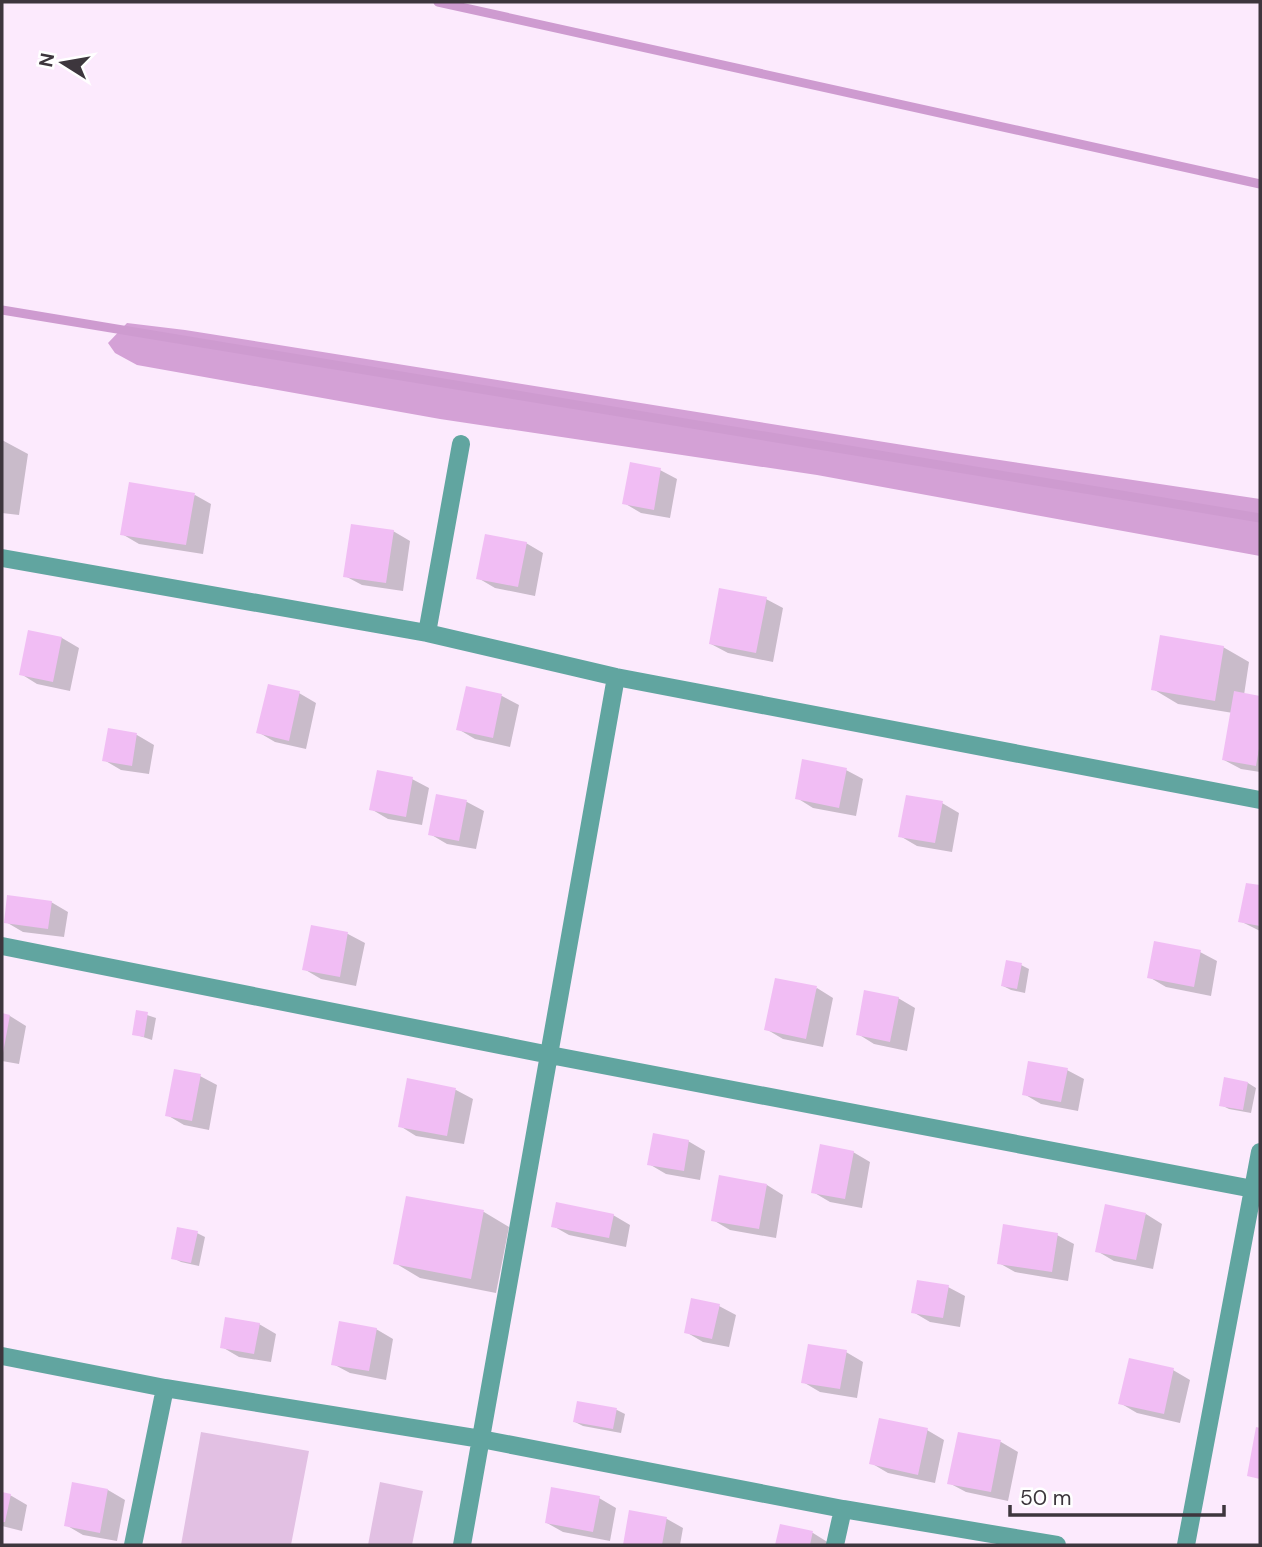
<svg xmlns="http://www.w3.org/2000/svg" width="1262" height="1547" viewBox="0 0 1262 1547" font-family="'DM Sans',sans-serif">
	<style>
		.green { fill: #e2c0e3 }
		.forest { fill: #d4a1d6 }
		.shadow { fill: #0003 }
		.lines { fill: none; stroke-linecap: round; stroke-linejoin: round }
		.stream { stroke: #ce9bd0; stroke-width: 9 }
		.building { fill: #f1bdf4 }
		.minor { stroke: #61a5a0; stroke-width: 18 }
	</style>
	<rect width="100%" height="100%" fill="#fceafd"/>
	<path class="green" d="M201,1432L309,1451L291,1545H181Z
		M380,1482L423,1491L412,1545H368Z"/>
	<path class="forest" d="M127,323L185,330L953,453L1260,499V556L817,475L440,419L137,365L115,353L108,343Z"/>
	<path class="shadow" d="M2,440L28,454L19,515L2,513Z
		M660,470L677,479L670,518L641,513L624,503Z
		M195,495L211,504L203,554L139,544L122,534Z
		M393,531L410,541L403,591L362,585L345,576Z
		M526,543L543,553L535,596L495,588L478,578Z
		M766,599L783,608L773,662L728,653L711,644Z
		M29,632L62,638L79,648L70,691L37,684L21,674Z
		M1223,647L1249,662L1244,695L1260,697V772L1241,769L1224,760L1233,713L1178,704L1153,689Z
		M467,688L502,696L519,705L510,747L475,739L458,729Z
		M299,693L316,703L306,749L275,742L258,732Z
		M109,730L137,735L154,745L149,774L121,770L104,760Z
		M846,770L863,779L856,816L813,808L797,798Z
		M412,779L429,788L422,825L388,819L371,809Z
		M438,796L467,802L484,811L476,849L447,844L430,834Z
		M942,803L959,813L952,852L917,846L900,836Z
		M1247,885L1260,887V931L1240,921Z
		M51,902L68,912L64,937L23,932L6,922Z
		M313,927L348,934L365,943L356,986L321,979L304,969Z
		M1200,952L1217,961L1211,996L1166,987L1149,977Z
		M1021,965L1029,969L1025,993L1011,990L1003,986Z
		M817,988L833,998L823,1047L783,1039L766,1029Z
		M898,998L915,1008L907,1051L874,1044L858,1034Z
		M138,1012L156,1018L152,1040L134,1034Z
		M2,1015L10,1016L26,1026L19,1064L2,1061Z
		M1067,1070L1084,1079L1078,1111L1041,1104L1024,1094Z
		M200,1076L217,1085L209,1130L184,1125L167,1115Z
		M1226,1079L1248,1083L1256,1088L1251,1113L1229,1109L1221,1105Z
		M408,1080L456,1090L473,1099L464,1144L416,1136L400,1126Z
		M688,1141L705,1151L700,1180L666,1174L649,1164Z
		M853,1152L870,1162L862,1208L830,1202L813,1192Z
		M767,1185L783,1195L776,1238L730,1230L713,1220Z
		M408,1198L484,1212L509,1227L496,1293L420,1278L395,1263Z
		M1146,1214L1162,1224L1153,1269L1114,1261L1097,1251Z
		M613,1215L630,1225L626,1247L569,1235L553,1226Z
		M197,1233L205,1237L199,1266L181,1262L173,1258Z
		M1057,1235L1074,1244L1068,1281L1015,1272L999,1263Z
		M948,1287L965,1296L960,1327L930,1322L913,1312Z
		M719,1306L736,1315L729,1347L703,1342L686,1332Z
		M259,1324L276,1334L271,1362L239,1357L222,1347Z
		M376,1329L393,1339L386,1380L350,1373L333,1364Z
		M846,1352L863,1362L857,1398L820,1392L803,1382Z
		M1173,1370L1190,1380L1180,1423L1137,1413L1120,1403Z
		M579,1403L617,1410L625,1414L621,1433L583,1426L575,1422Z
		M927,1430L944,1440L935,1483L888,1473L871,1463Z
		M959,1434L1001,1442L1018,1452L1008,1501L966,1492L949,1483Z
		M73,1484L108,1490L125,1500L117,1541L83,1535L66,1525Z
		M2,1493L10,1495L27,1505L22,1531L2,1526Z
		M599,1498L616,1508L610,1541L563,1532L547,1523Z
		M631,1512L667,1519L683,1528L680,1545H624Z
		M781,1526L813,1533L829,1543V1545H777Z"/>
	<g class="lines">
		<path class="stream" d="M438,2L1260,184
			M2,310L1260,518"/>
	</g>
	<path class="building" d="M630,462L661,468L654,510L622,504Z
		M129,482L195,493L186,545L120,535Z
		M351,524L394,530L386,583L343,577Z
		M485,534L527,542L518,587L476,579Z
		M719,588L767,597L756,653L709,644Z
		M28,630L62,637L53,682L19,675Z
		M1160,635L1224,646L1215,701L1151,690Z
		M268,684L300,691L289,741L256,733Z
		M466,686L502,694L493,738L456,730Z
		M1234,691L1260,696V743L1256,766L1222,760Z
		M108,728L137,733L132,766L102,761Z
		M802,759L847,768L839,808L795,799Z
		M377,770L413,777L406,817L369,810Z
		M436,794L467,800L459,841L428,835Z
		M906,795L943,801L935,843L898,837Z
		M1246,883L1260,885V926L1238,922Z
		M7,895L52,901L48,929L4,923Z
		M311,925L348,932L340,977L302,970Z
		M1154,941L1201,950L1194,987L1147,978Z
		M1006,960L1022,963L1017,989L1001,986Z
		M775,978L817,986L806,1039L764,1030Z
		M864,990L899,997L890,1042L856,1035Z
		M136,1010L148,1012L144,1037L132,1035Z
		M2,1013L10,1015L3,1053H2Z
		M1028,1061L1068,1068L1061,1102L1022,1095Z
		M174,1069L201,1074L192,1121L165,1116Z
		M1224,1077L1248,1082L1243,1110L1219,1106Z
		M407,1078L456,1088L447,1136L398,1127Z
		M653,1133L689,1140L684,1171L647,1165Z
		M820,1144L854,1151L845,1199L811,1193Z
		M719,1175L767,1184L759,1229L711,1221Z
		M406,1196L484,1210L471,1279L393,1264Z
		M556,1202L614,1214L609,1238L551,1227Z
		M1105,1204L1146,1213L1136,1260L1095,1252Z
		M1003,1224L1058,1233L1052,1272L997,1264Z
		M177,1227L198,1231L191,1263L171,1259Z
		M917,1280L949,1285L943,1318L911,1313Z
		M691,1298L720,1304L712,1339L684,1333Z
		M225,1317L260,1323L254,1354L220,1348Z
		M339,1321L377,1328L369,1371L331,1365Z
		M808,1344L847,1350L840,1389L801,1383Z
		M1129,1358L1174,1368L1164,1414L1118,1404Z
		M577,1401L617,1408L613,1429L573,1422Z
		M879,1418L928,1428L918,1475L869,1464Z
		M1256,1427L1260,1428V1479L1247,1476Z
		M958,1432L1001,1440L991,1492L947,1484Z
		M72,1482L108,1489L100,1533L64,1526Z
		M551,1487L600,1496L593,1532L545,1523Z
		M2,1492L11,1494L5,1522H2Z
		M629,1510L667,1517L662,1545H623Z
		M780,1524L813,1531L810,1545H775Z"/>
	<g class="lines">
		<path class="minor" d="M2,558L427,633L616,677L1260,800
			M427,633L461,444
			M2,946L550,1055L1253,1189
			M2,1356L165,1388L481,1439L843,1509L1057,1545
			M133,1545L165,1388
			M462,1545L616,677
			M835,1545L843,1509
			M1186,1545L1260,1152"/>
	</g>
	<rect width="1262" height="1547" fill="none" stroke="#3d363d" stroke-width="7"/>
	<g transform="translate(63 63) rotate(281)" stroke="#ffffff" stroke-width="5" paint-order="stroke">
	<path d="M0-5L12 26L0 18L-12 26Z" fill="#3d363d"/>
	<text y="-10" font-size="19" font-weight="bold" text-anchor="middle" fill="#3d363d">N</text>
	</g>
	<path d="M1010 1505v10h214v-10" fill="none" stroke="#3d363d" stroke-width="3.5"/>
	<text x="1020" y="1505" font-size="21" fill="#3d363d" stroke="#ffffff" stroke-width="5" paint-order="stroke">50 m</text>
</svg>
